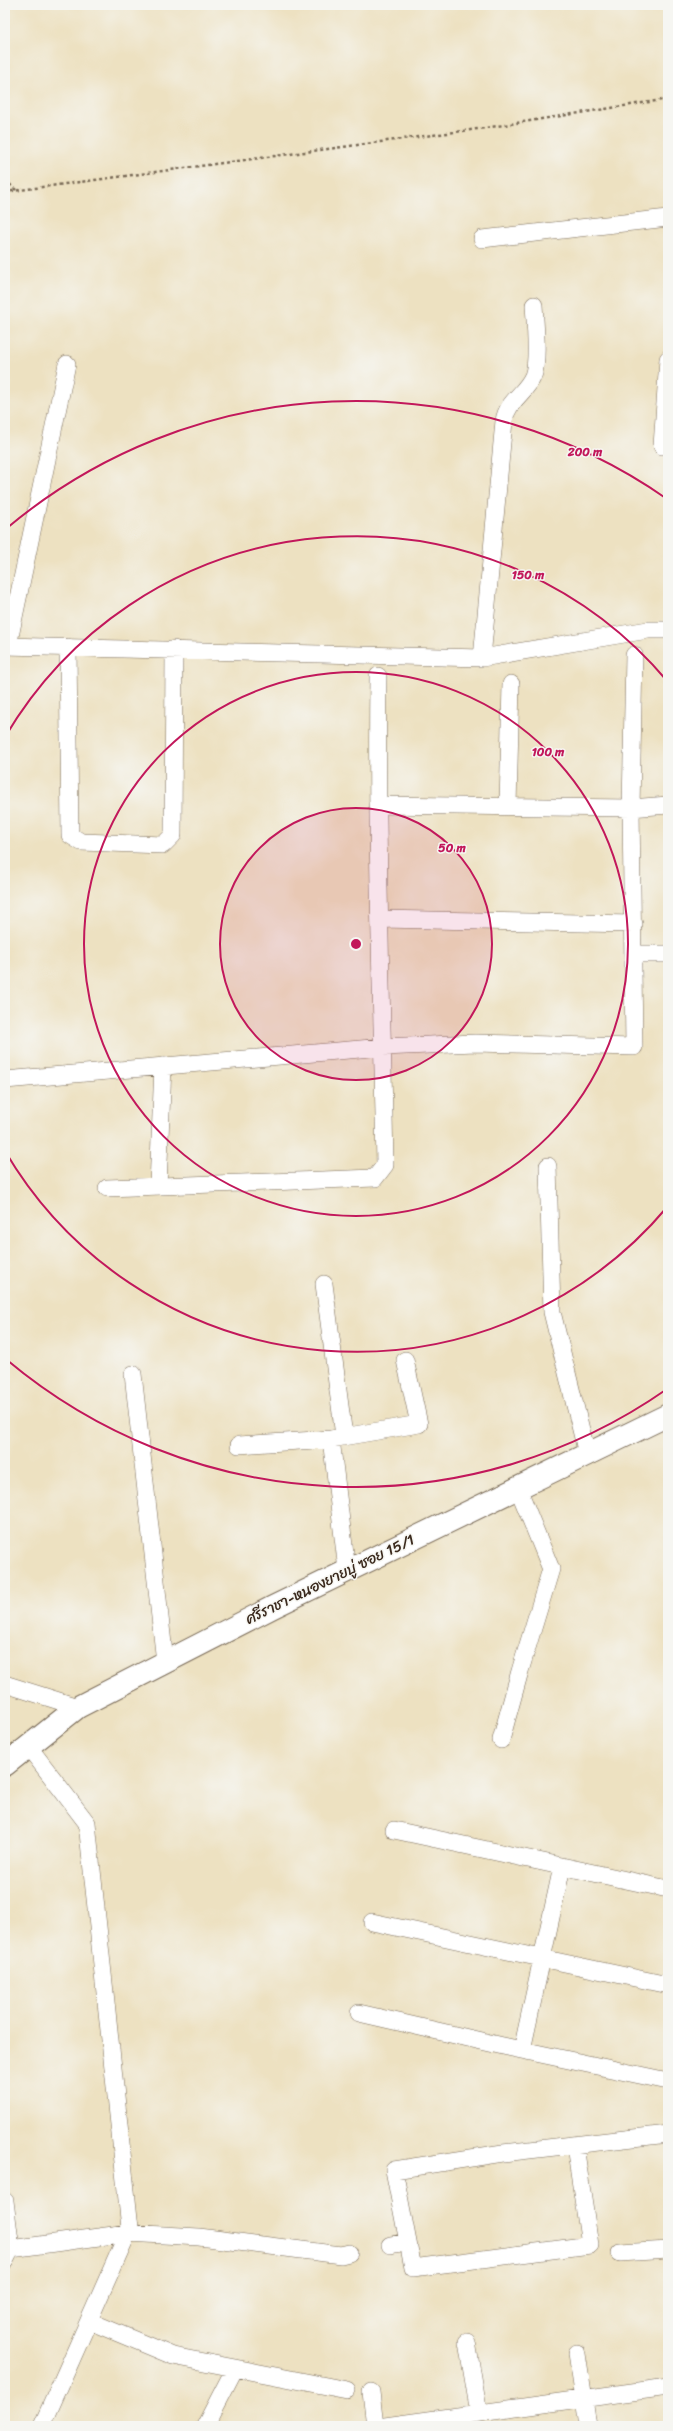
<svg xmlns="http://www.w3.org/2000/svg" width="673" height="2431" viewBox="0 0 673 2431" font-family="Sriracha,'Playpen Sans Thai',sans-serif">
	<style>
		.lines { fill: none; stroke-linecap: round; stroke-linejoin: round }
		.street-casing { stroke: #796a57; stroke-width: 18 }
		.secondary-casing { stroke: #796a57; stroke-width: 24 }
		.path { stroke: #796a57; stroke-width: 2.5; stroke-dasharray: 3 3; stroke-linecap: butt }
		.street { stroke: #fff; stroke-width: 17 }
		.secondary { stroke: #fff; stroke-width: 22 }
		.ring { fill: none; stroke: #c2185b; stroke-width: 2 }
		.labels { text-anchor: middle; stroke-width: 3; stroke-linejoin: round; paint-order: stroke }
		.street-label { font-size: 15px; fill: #3b2a1e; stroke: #f6f6f2 }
		.centre { fill: #c2185b; stroke: #f6f6f2; stroke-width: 2 }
		.ring-label { font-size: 12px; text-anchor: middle; font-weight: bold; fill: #c2185b; stroke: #f6f6f2; stroke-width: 3; stroke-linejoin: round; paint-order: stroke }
	</style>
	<rect width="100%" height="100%" fill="#f6f6f2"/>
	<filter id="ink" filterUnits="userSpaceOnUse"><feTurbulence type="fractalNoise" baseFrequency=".025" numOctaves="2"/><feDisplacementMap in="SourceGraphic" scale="8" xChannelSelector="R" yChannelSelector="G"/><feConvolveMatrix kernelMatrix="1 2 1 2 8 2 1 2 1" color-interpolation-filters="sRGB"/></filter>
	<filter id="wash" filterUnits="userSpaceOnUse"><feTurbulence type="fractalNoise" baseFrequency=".012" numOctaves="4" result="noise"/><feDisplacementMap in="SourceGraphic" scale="16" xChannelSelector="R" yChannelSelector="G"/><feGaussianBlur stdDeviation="0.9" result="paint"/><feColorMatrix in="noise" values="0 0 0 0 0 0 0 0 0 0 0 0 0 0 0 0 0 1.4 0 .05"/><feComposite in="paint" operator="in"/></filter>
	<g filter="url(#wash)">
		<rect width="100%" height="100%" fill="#ede1c1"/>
	</g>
	<g filter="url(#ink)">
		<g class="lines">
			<defs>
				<path id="street" d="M482,239L668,218
					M668,359L662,446H668
					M5,646L482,658L648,630H668
					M8,646L67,364
					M68,647L70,835L81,842L163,845L173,835L174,649
					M482,658L504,421C507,401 526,393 533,376C539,361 535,321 534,305
					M377,805L631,808L668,805
					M508,806L511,684
					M381,919L634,924
					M634,954H668
					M5,1080L383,1047L475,1043L634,1047L631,808L634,655
					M548,1166L552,1312L587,1454
					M158,1186L163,1066
					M107,1188L375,1178L385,1165C382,1002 376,839 378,676
					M324,1284L344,1436
					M133,1374L165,1662
					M331,1439L347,1570
					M239,1445L331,1439L419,1424L405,1360
					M5,1684L78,1707
					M501,1740L520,1671L551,1569L518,1488
					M28,1746L87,1823L130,2228L42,2426
					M394,1830L668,1889
					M372,1922L668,1985
					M359,2013L503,2046L668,2081
					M522,2050L562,1867
					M575,2146L590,2245L413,2268L394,2170L503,2153L668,2134
					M5,2201L11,2249L5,2261
					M390,2245L407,2242
					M11,2249L128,2233L199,2237L341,2255L349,2253
					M620,2253L668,2250
					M89,2321L173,2356L347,2390
					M467,2342L479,2413
					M577,2353L588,2426
					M371,2392L375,2426
					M205,2426L235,2368
					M385,2426L668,2387"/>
				<path id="secondary" d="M5,1765L78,1707L273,1607L668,1415"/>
			</defs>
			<use href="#street" class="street-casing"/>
			<use href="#secondary" class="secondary-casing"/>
			<path class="path" d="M5,180L16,190
				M5,192L485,128L668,99"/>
			<use href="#street" class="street"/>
			<use href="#secondary" class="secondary"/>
		</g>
	</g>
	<circle cx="356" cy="944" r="136" fill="#c2185b" fill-opacity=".12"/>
	<g class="ring">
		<circle cx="356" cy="944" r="136"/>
		<circle cx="356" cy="944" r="272"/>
		<path d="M668 1206A407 407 0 0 1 5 1151M5 737A407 407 0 0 1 668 682"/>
		<path d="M667 1389A543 543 0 0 1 7 1360M7 528A543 543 0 0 1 667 499"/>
	</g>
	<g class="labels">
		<g class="street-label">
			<text transform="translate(330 1579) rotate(-26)" y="5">ศรีราชา-หนองยายบู่ ซอย 15/1</text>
		</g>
	</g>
	<circle cx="356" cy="944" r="6" class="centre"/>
	<g class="ring-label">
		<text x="585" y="456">200 m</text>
		<text x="528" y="579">150 m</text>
		<text x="548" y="756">100 m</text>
		<text x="452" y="852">50 m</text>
	</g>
	<rect width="673" height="2431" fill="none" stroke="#f6f6f2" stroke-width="20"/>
</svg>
